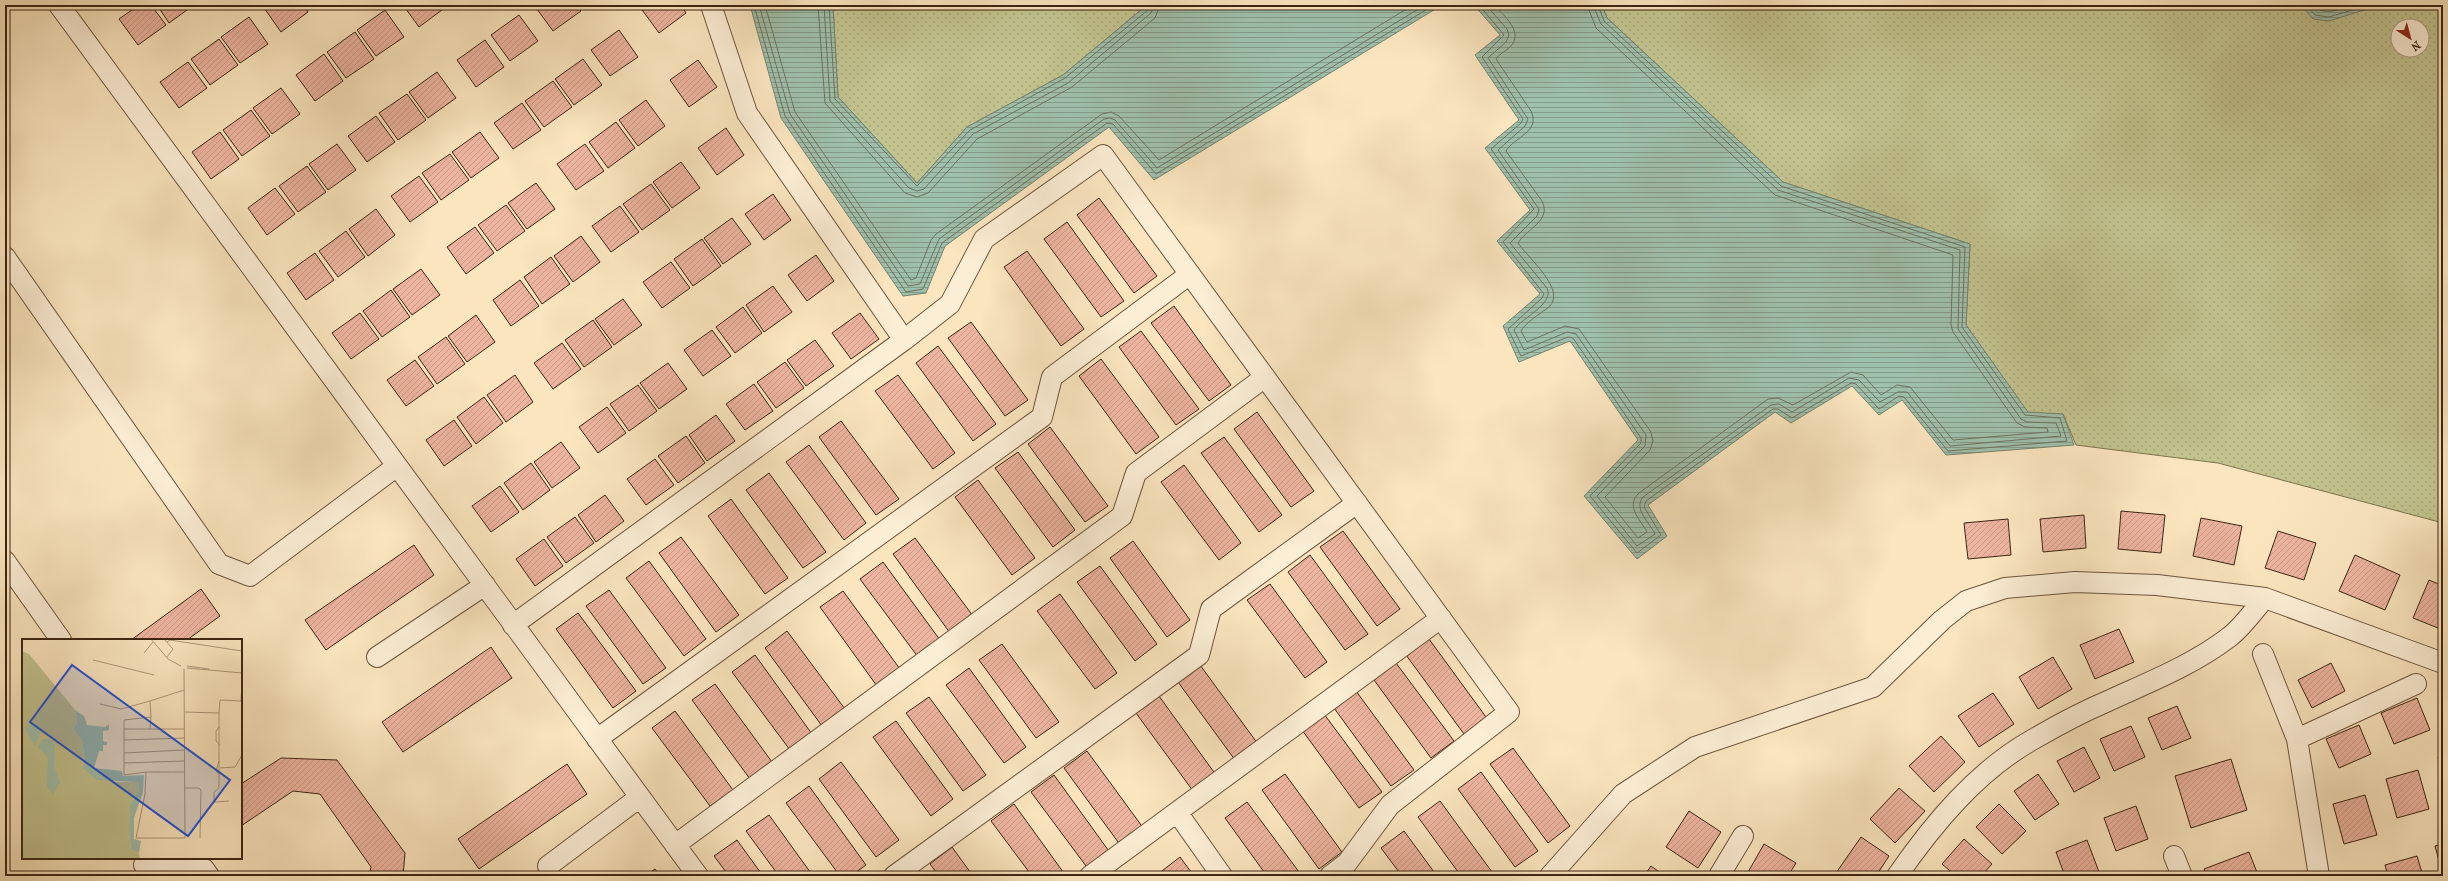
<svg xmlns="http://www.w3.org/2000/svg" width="2448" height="881" viewBox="0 0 2448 881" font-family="'IM FELL French Canon',serif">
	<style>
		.grass { fill: url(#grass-dots); stroke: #7f7450; fill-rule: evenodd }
		.water { fill: url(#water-rules); stroke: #77826e }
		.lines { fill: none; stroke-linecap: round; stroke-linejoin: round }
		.shore { stroke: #6e725e; stroke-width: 1 }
		.building { fill: url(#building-hatch); stroke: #3c2510 }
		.minor-casing { stroke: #6c553c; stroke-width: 22 }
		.minor { stroke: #fceed5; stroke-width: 20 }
		.inset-road { fill: none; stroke: #ae9879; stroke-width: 1 }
		.view { fill: #1d4ed8; fill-opacity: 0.15; stroke: #1d4ed8; stroke-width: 2 }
		.inset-edge { fill: none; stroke: #3c2510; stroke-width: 2 }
	</style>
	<defs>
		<pattern id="grass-dots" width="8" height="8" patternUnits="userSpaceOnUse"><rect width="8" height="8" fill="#c2c38f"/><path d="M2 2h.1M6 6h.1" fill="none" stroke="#a8a77a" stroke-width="1.8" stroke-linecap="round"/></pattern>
		<pattern id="water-rules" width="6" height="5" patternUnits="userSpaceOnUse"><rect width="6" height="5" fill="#9fc0ac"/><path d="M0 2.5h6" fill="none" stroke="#839c8b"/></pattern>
		<pattern id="building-hatch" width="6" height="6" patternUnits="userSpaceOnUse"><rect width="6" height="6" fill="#edb49f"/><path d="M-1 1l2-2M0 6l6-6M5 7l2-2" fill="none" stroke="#cc9b88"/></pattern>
	</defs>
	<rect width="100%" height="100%" fill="#fae5bf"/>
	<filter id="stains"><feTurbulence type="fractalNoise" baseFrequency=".005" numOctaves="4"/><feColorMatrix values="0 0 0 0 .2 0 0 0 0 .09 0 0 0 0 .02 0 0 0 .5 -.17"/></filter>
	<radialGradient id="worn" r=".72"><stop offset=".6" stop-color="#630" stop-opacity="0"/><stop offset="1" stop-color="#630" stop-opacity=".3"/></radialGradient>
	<path class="grass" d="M833,5H1147L1063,75L967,127L917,183L838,97Z
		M1602,5H2443V523L2218,463L2076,445L2063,414L2028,413L1966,325L1970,244L1783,182L1607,18ZM2398,26H2422V50H2398Z"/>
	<path class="water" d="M750,5H833L838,97L917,183L967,127L1063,75L1147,5H1442L1154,180L1109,127L945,246L926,293L903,296L781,118Z
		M1474,5H1602L1607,18L1783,182L1970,244L1966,325L2028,412L2063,414L2074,445L1946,455L1902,400L1879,415L1852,386L1791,423L1775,412L1648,505L1667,536L1637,559L1584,496L1638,440L1570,341L1519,362L1503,326L1540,294L1497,241L1530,210L1485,148L1519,120L1475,55L1500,35Z
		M2301,5H2380L2329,21L2313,19Z"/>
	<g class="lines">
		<path class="shore" d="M754,5L785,116L906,292L923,289L942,243L1107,123L1113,124L1156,174L1434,5
			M759,5L790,114L908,286L920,284L939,239L1104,119L1110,118L1115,120L1157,168L1425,5
			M765,5L795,112L911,280L916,278L931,240L936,234L1102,114L1111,112L1119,116L1159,160L1413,5
			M818,5L825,103L905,193L917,197L928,193L977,139L1072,87L1155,18L1160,5
			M824,5L830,101L909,188L917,191L924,189L973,134L1068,83L1151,13L1154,5
			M829,5L835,99L917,186L970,130L1065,78L1148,10L1149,5
			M1479,5L1504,35L1482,57L1523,119L1521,123L1491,149L1534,209L1503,242L1544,294L1542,298L1508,329L1521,356L1568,337L1573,338L1641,438V443L1590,496L1637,553L1661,535L1644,507L1646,501L1773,409H1778L1792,418L1851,383L1856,384L1879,409L1899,396L1904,397L1948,451L2067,441L2060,418L2025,415L1962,327L1965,247L1781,186L1604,21L1598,5
			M1486,5L1507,29L1509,35L1506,42L1488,58L1528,119L1525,126L1498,150L1539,209L1537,216L1510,243L1547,288C1555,304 1521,318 1514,330L1524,350L1567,332L1576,334L1646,435L1645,446L1597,496L1637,546L1655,534C1650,523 1633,509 1643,497L1771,405L1779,404L1792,412L1849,378L1859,380L1880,402L1898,392H1907L1950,446L2061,436L2056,423L2027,422L2021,419L1958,329L1960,250L1778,190L1601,24L1593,5
			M1494,5C1503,15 1525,32 1510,47C1506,51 1499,54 1496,59L1531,111C1541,132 1514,137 1506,151L1542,201C1552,221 1526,229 1518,243C1528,258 1567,290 1549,307C1540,314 1526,322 1521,331L1527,342L1565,326L1579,329L1651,432L1653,441L1650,450L1605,497L1638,538L1647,532C1640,519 1625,506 1639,493L1768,399L1778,398L1793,405L1851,372L1863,375L1881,395L1897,385L1910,387L1953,440L2048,432L2047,428L2025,427L2017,423L1953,332L1951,325L1953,255L1775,195L1596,28L1587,5
			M2306,5L2315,15L2329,17L2369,5
			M2313,5C2324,17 2340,9 2354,5"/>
	</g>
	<path class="building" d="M139,5H151L166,25L138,45L119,19Z
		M157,5H194L169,23Z
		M262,5H304L308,12L281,32Z
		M403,5H445L446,7L419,27Z
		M534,5H576L581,11L553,31Z
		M642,5H681L686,13L659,33L640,7Z
		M385,10L404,37L376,56L357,30Z
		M519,15L538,41L510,61L491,35Z
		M249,17L268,44L240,63L221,37Z
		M619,30L638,57L610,76L591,50Z
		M355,32L374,59L346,78L327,52Z
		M219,39L238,65L210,85L191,59Z
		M485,40L504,67L476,87L457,60Z
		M324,54L343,81L315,101L296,75Z
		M583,59L602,85L574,105L555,79Z
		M698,60L717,87L689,107L670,80Z
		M188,62L207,88L179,108L160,82Z
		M437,72L456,98L428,118L409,92Z
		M553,81L572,107L544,127L525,101Z
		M281,88L300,114L272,134L253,108Z
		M407,94L426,120L398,140L379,113Z
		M646,100L665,126L638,146L619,120Z
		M522,103L541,130L513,149L494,123Z
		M251,110L270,136L242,156L223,130Z
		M376,116L395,142L367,162L348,136Z
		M616,122L635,148L608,168L589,142Z
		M726,128L744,155L717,175L698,148Z
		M220,132L239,159L211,179L192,152Z
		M480,132L499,158L471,178L452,152Z
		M337,144L356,170L328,190L309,164Z
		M585,144L604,171L576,190L557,164Z
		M450,154L469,180L441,200L422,173Z
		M681,162L700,188L672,208L653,182Z
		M307,166L326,192L298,212L279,186Z
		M419,176L438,202L410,222L391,196Z
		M536,183L555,209L527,229L508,203Z
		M651,184L670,210L642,230L623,204Z
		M275,188L295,214L267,235L248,208Z
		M773,194L791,220L764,240L745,214Z
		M1099,198L1157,276L1134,293L1077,215Z
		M506,205L525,231L497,251L478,225Z
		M620,206L639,232L611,252L592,226Z
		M376,209L395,235L368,256L349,229Z
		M732,218L751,244L723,264L704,238Z
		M1067,222L1124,301L1101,317L1044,239Z
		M475,227L494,253L466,274L447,247Z
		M346,231L365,257L338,277L319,251Z
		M581,236L600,262L573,282L554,256Z
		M702,239L721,266L693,286L674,259Z
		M1027,251L1084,329L1061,346L1004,267Z
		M315,253L334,280L306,300L287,273Z
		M816,255L834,281L807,301L788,275Z
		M551,257L570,284L542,304L524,277Z
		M671,262L690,288L662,308L643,282Z
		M421,269L440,295L412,315L393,289Z
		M520,280L539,306L511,326L493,300Z
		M773,286L792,312L764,332L746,305Z
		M391,290L410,317L382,337L363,311Z
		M623,299L642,325L614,345L595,319Z
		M1174,306L1231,385L1209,401L1151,323Z
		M743,307L762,333L735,353L716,327Z
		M360,313L379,339L351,359L332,333Z
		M860,313L879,339L851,359L832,333Z
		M476,315L495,342L467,362L448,336Z
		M593,320L612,347L584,367L565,340Z
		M971,322L1028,400L1005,416L948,338Z
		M712,330L731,356L703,376L684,350Z
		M1141,331L1199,409L1176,425L1119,347Z
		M446,337L465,364L437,384L418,357Z
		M815,340L834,366L806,386L787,360Z
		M562,343L581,369L553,389L534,363Z
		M938,346L996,424L973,441L916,363Z
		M1101,359L1159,437L1136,454L1079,376Z
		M415,360L434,386L406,406L387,380Z
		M785,362L804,388L776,408L757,382Z
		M668,363L687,389L659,409L640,383Z
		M515,375L533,402L506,422L487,395Z
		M898,375L955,453L933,469L875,391Z
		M754,384L773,411L745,430L726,404Z
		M638,385L657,411L629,431L610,404Z
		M484,397L503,423L476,444L457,417Z
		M607,407L626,433L598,453L579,427Z
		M1257,412L1314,491L1291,507L1234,429Z
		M716,415L735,441L707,461L689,435Z
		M454,420L472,446L444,466L426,440Z
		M841,421L899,499L876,515L819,437Z
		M1050,427L1108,506L1085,522L1028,444Z
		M686,436L705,463L678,483L658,456Z
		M1224,437L1282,515L1259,532L1201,453Z
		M561,442L580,468L552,488L534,462Z
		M809,445L866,523L844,540L786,462Z
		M1018,452L1075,530L1053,547L995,468Z
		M655,459L674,485L646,505L627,479Z
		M531,463L550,490L523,510L504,483Z
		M1184,465L1241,543L1219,560L1161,482Z
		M769,473L826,552L803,568L746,490Z
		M978,480L1035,558L1012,575L955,497Z
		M500,486L519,512L491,532L472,506Z
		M605,495L624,521L596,542L578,515Z
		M731,499L788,578L765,594L708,516Z
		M2121,511L2165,515L2161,553L2118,549Z
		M2084,515L2086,548L2043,552L2040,519Z
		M575,517L594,543L566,563L547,537Z
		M2201,518L2242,526L2234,565L2193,556Z
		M2008,519L2011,555L1968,559L1964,523Z
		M1343,531L1400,609L1377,626L1320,547Z
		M2278,531L2316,543L2304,580L2265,568Z
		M681,537L739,615L716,632L659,553Z
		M915,538L973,616L950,633L893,554Z
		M544,539L563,566L535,586L516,559Z
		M1133,541L1190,620L1167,637L1110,558Z
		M414,545L434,575L326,650L305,620Z
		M1310,555L1368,634L1345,650L1288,572Z
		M2355,555L2400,575L2385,610L2339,591Z
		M649,561L706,639L684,656L626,578Z
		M883,562L940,640L918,657L860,579Z
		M1100,566L1157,644L1135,661L1077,582Z
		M2429,580L2443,586V630L2413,618Z
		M1270,584L1327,662L1305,678L1247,600Z
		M201,589L220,616L187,640H131Z
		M609,590L666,668L643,684L586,606Z
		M843,591L900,669L877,686L820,607Z
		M1060,594L1117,673L1095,689L1037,611Z
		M578,613L636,691L613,708L556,629Z
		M2119,629L2134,662L2095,679L2080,645Z
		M787,631L845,709L822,726L765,648Z
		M1429,639L1486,717L1464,734L1406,655Z
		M1002,644L1059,722L1036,738L979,660Z
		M491,647L512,678L403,752L382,722Z
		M755,655L812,734L790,750L732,672Z
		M2053,657L2072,689L2038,709L2019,677Z
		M1396,663L1454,741L1431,758L1374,680Z
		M2331,663L2345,691L2312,708L2298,680Z
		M1200,665L1258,744L1235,760L1178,682Z
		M969,668L1026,747L1004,763L946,685Z
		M715,684L772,762L750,779L692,700Z
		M1356,691L1414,770L1391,786L1334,708Z
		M1993,693L2014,724L1979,747L1958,716Z
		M1159,696L1216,775L1193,791L1136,713Z
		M929,697L986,775L963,791L906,713Z
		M2417,698L2430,730L2394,744L2381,713Z
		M2177,706L2191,738L2162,750L2148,718Z
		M675,711L733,790L710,806L652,728Z
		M1324,714L1382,792L1359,808L1302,730Z
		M896,721L953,799L931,816L873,737Z
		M2359,725L2371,754L2339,768L2326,739Z
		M2131,726L2145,757L2114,771L2100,739Z
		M1941,736L1965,762L1934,792L1909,766Z
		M2084,747L2100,778L2074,792L2057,761Z
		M1513,748L1570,826L1548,843L1490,764Z
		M1087,751L1144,829L1121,846L1064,768Z
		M2443,756V774L2438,757Z
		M281,758L337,760L405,853L403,876H369L371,867L320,794L293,791L241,826V784Z
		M2231,759L2247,810L2191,828L2175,776Z
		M841,762L899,840L876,857L819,779Z
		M567,764L587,794L479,869L458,839Z
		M2418,770L2429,809L2397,818L2386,779Z
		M1481,772L1538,851L1515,867L1458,789Z
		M1285,774L1342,852L1319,869L1262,790Z
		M2038,774L2059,804L2035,820L2014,791Z
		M1054,775L1111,854L1089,870L1031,792Z
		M809,786L866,865L851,876H840L786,803Z
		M1899,788L1925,811L1895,843L1870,819Z
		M2365,795L2377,835L2344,844L2333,804Z
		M1440,801L1495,876H1461L1418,817Z
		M1247,802L1302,876H1267L1225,818Z
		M1014,804L1066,876H1032L991,821Z
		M1999,804L2026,831L2002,854L1976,827Z
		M2136,806L2148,839L2116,851L2104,818Z
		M1689,811L1721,832L1698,868L1666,847Z
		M769,815L813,876H779L746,831Z
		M1404,831L1437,876H1402L1381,848Z
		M1861,837L1889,856L1876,876H1841L1836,873Z
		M1964,839L1992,864L1981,876H1956L1942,864Z
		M737,840L763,876H729L714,856Z
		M2087,840L2099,872L2089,876H2065L2056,852Z
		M1764,844L1796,863L1788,876H1751L1747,874Z
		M2443,844V875L2435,846Z
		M952,847L973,876H939L930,864Z
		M2249,852L2258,875L2207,876L2204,869Z
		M2417,856L2423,876H2388L2385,865Z
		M1180,857L1194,876H1159L1158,874Z
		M1651,866L1665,876H1644Z
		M655,869L660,876H645Z"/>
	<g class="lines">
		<defs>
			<path id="minor" d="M59,5L698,876
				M711,5L747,113L904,340L950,304L984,239L1103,155L1509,712L1390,805L1347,863L1330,876
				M5,257L219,564L250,576L397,466
				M5,561L61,640
				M513,625L904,340
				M2263,654L2297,739L2319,876
				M377,657L485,585
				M597,739L1042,417L1052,377L1190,274
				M2297,739L2416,684
				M1177,812L1222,876
				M675,845L1122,516L1136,473L1265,377
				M2174,856L2182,876
				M144,865L204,869L209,876
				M548,866L640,797
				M894,876L1199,655L1211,609L1357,503
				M1090,876L1441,618
				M1550,876L1623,794L1695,747L1873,687L1942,620L1966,601L2005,588L2075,582L2157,585L2265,598L2443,663
				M1719,876L1743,836
				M1897,876C1933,824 1977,771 2032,740C2056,726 2082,712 2108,701C2149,682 2191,666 2228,638C2242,628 2253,611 2265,598"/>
		</defs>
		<use href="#minor" class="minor-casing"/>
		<use href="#minor" class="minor"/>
	</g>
	<g transform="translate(22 639)">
		<rect width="220" height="220" fill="#fae5bf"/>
		<path d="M0,12L7,15L53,71L55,84L51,89L60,102L63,121L62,129L91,143H116L117,152L108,166L107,191L109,211L117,214L118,220H0Z" fill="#c2c38f"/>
		<path d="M53,71L62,77L65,86L83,88L87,85V91L81,92V102L85,103V106H81V112H77L72,129L100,132L101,137L122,136L121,153L112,179V200L119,202L117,214L109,211L107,191L108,166L117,152L116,143L74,141L61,129L63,121L60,102L51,89L55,84ZM9,84L18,88L17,98L13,107L3,91ZM21,100H28L33,105L32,127L38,143L31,155L25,147L26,119L16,108Z" fill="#9fc0ac"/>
		<path class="inset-road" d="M129,0L146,20L159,27M142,0L151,10L145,18M145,3L148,1L220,12M122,14L131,3M71,21L132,36M165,27L187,30M165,29L220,34M162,30L163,199H114L123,155L124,133L102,136V81L129,78L128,62L162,51M78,65L99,70L128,62M162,73L197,74V149L192,153V163L207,162M197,74L198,61L219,62L220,45M197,88L194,92V102L198,106M102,90H162M128,90L129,78M102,101L162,99M102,114L162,111M197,122L194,132L198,135M102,124L162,122M198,129L213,128L220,116M124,133H163M163,149H177L179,151L178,199"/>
		<path class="view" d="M50,26L208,141L166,197L8,83Z"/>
		<rect width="220" height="220" class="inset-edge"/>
	</g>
	<rect width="2448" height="881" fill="none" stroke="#fae5bf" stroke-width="20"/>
	<rect x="6" y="6" width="2436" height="869" fill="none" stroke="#3c2510" stroke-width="2"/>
	<rect x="10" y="10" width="2428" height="861" fill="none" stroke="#3c2510"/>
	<g transform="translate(2410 38) rotate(144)"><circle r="19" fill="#fceed5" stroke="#af9e86"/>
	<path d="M0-3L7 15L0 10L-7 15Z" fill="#8f2418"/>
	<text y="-6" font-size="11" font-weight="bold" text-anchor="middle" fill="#3c2510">N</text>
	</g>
	<rect width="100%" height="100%" filter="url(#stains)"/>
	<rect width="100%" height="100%" fill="url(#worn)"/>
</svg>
